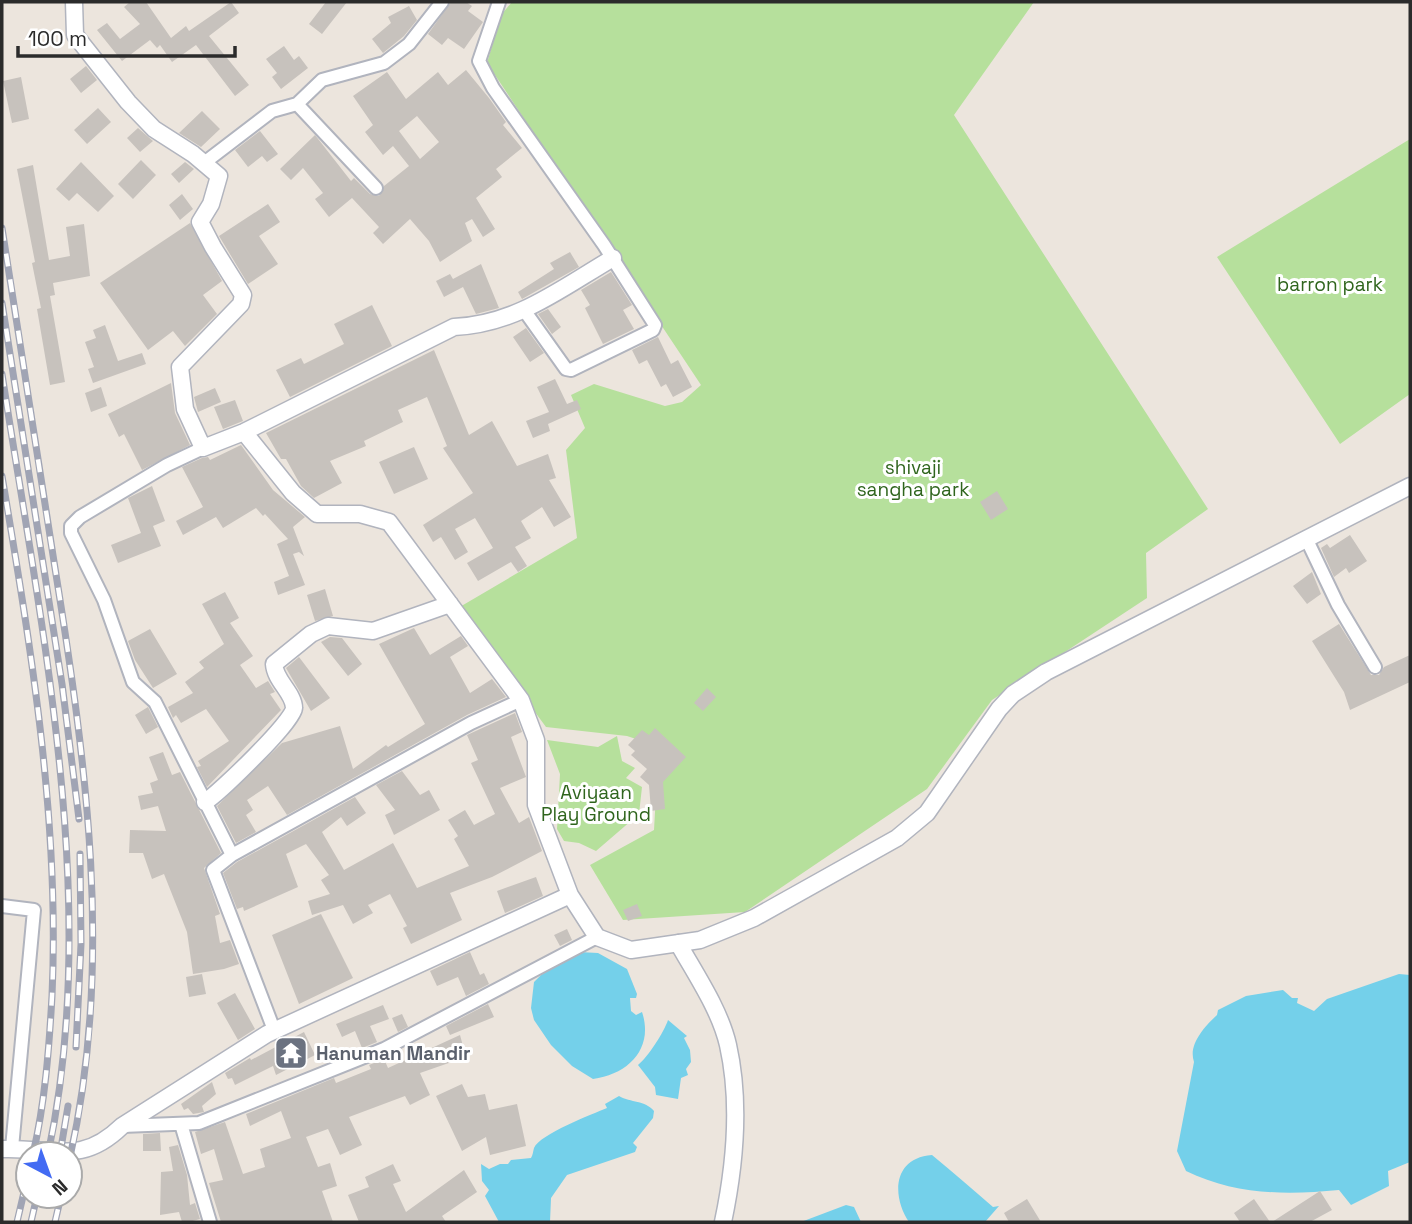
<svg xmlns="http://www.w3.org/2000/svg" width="1412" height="1224" viewBox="0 0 1412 1224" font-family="'Space Grotesk',sans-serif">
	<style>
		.green { fill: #b6e09c }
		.water { fill: #74d0ea }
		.building { fill: #c7c2bd; fill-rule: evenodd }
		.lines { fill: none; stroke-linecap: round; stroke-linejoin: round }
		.minor-casing { stroke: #b1b4be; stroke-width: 16 }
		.tertiary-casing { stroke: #b1b4be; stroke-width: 19 }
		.minor { stroke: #fff; stroke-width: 12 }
		.tertiary { stroke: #fff; stroke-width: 16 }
		.rail-casing { stroke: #a0a4b4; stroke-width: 7 }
		.rail { stroke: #fff; stroke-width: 4.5; stroke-dasharray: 13; stroke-linecap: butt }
		.labels { text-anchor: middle; stroke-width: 6; stroke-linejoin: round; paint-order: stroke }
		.park-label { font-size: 19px; fill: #2f651d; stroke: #fff }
		.worship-label { font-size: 19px; font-weight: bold; fill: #5b616d; stroke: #fff; text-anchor: start }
	</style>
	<rect width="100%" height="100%" fill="#ece5dd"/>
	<path class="green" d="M512,2H1034L954,115L1208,509L1146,553L1147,598L992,700L927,789L745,912L623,920L590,865L654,830L657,776L642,741L627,736L546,727L458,608L577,538L566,450L585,428L571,395L594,384L665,406L682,402L701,385L487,63L501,15Z
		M1410,139V394L1340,444L1217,257Z
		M617,736L622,761L635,768L626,778L642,787L639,814L596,851L579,843L564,841L557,829L560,774L547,740L598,747Z"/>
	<path class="water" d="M579,952L598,953L627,969L637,994L636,998H630L631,1011L636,1015L642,1012C654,1048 629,1074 593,1079L572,1066L551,1045L534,1020L531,1008L534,982L541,975Z
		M1399,974L1410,975V1162L1388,1171L1389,1186L1351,1205L1339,1190C1286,1195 1235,1195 1186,1171L1177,1151L1194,1062C1188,1045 1204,1027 1217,1015L1218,1010L1246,996L1283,990L1292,998H1298L1297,1003L1314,1011L1327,999Z
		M668,1020L687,1036L684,1038L690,1050L691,1062L686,1069L688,1075L681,1078L678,1099L656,1095L655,1087L638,1065C648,1057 664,1032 668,1020Z
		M619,1096C631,1103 645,1100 654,1111L653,1118L633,1143L637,1147L635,1152L567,1175L551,1198L550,1222H499L485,1196L489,1190L482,1181L481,1164L489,1169L500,1164H508L511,1160L531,1158C533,1155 533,1151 534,1148C540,1134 593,1114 607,1108L605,1104Z
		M932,1155C953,1172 973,1190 993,1207L999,1206L985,1222H909C892,1197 892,1158 932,1155Z
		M846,1205L854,1207L861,1222H801Z"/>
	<path class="building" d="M130,2H146L171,38L186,26L189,31L231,2L239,13L209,36L249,85L235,96L196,45L172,62L160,45L157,48L150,40L122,61L97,30L107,23L120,39L140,24L124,7Z
		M326,2H347L322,34L309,24Z
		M451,2H466L472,6L468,11L483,22L464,49L448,38L442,45L428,34Z
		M409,6L417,20L404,36L383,53L372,39L391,23L388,17Z
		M284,46L294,60L299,56L308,68L281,89L272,77L277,73L266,59Z
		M86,66L97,80L81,93L70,79Z
		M466,70L489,98L506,122L503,125L522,148L496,169L502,177L476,198L495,229L483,237L472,219L465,223L472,241L440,262L429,241L410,219L383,244L373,233L379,227L352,198L329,217L315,199L323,193L303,168L291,180L280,169L315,135L351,181L354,178L370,194L379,196L384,186L409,166L393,146L383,155L365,132L373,125L353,96L387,72L406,99L438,72L448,85ZM417,116L439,142L420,159L399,131Z
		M21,77L29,119L12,123L3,81Z
		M98,108L111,122L87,144L74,130Z
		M202,111L220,129L201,147L179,133Z
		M138,128L153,141L140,152L127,138Z
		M260,131L278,154L267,162L262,156L248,167L235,150Z
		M141,160L156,175L133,199L118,184Z
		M81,162L114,196L98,212L77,193L69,201L56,189Z
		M185,162L194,169L179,183L171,174Z
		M33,165L49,260L70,256L66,227L84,224L90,276L53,283L55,295L50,296L65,382L50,385L37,309L41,308L32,263L35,262L17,169Z
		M182,194L193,209L180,220L169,205Z
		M268,204L280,222L259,236L278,264L248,284L219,236Z
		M190,223L222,281L203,295L217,314L185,346L173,331L148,350L100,283Z
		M570,252L579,267L522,299L518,292L554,269L550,263Z
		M481,264L499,308L476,314L463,287L444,297L436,281L450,274L453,279Z
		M611,272L632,305L623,310L634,329L603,344L585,308L590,305L581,290Z
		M372,305L392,346L290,397L276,370L301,358L304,364L344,344L334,324Z
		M548,309L561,327L552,334L538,314Z
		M105,325L118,361L142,353L146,364L93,383L88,369L94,367L85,342L96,338L93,330Z
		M526,328L544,353L530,362L513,337Z
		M658,337L671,364L678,360L692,387L673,397L666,384L661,387L647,360L639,364L632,350Z
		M434,350L469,435L492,421L517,466L548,454L556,478L549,480L571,517L554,527L542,507L521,521L531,538L515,547L527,566L518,572L511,562L478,581L467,563L493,548L475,518L455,529L468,552L455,560L441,537L433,542L423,525L473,493L443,448L447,446L427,397L398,410L403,422L364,441L366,446L330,461L342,483L314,498L301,486L286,459H281L266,433Z
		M555,379L567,404L577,400L581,409L548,424L550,431L533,438L526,421L549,412L537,387Z
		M171,383L175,413L190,445L142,470L124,434L119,437L108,414Z
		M101,387L107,406L91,412L85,393Z
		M215,388L221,402L198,412L194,397Z
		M235,400L243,421L223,429L214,407Z
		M241,445L273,490L305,517L293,527L304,556L299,552L293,554L305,585L278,595L274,582L289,576L277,544L288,539L265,514L263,516L256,508L223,528L216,517L183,535L176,521L203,507L182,467L202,458L208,457L210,460Z
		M414,447L428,479L394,494L379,462Z
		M152,486L165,521L153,526L161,546L118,563L111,545L141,533L128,498Z
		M997,491L1008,509L991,520L980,502Z
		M1350,535L1367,561L1349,573L1346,568L1334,577L1321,548L1327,544L1330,548Z
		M1312,572L1321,594L1307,604L1293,586Z
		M325,589L333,616L315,621L307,595Z
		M225,592L239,618L230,623L253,656L240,665L256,688L268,681L275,692L270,694L281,710L207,787L197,767L201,766L198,761L229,741L206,709L181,723L176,715L173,718L168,707L193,693L185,682L204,668L199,662L224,644L202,604Z
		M1339,624L1371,675H1379L1384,667L1410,655V682L1350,710L1344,692L1312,641Z
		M414,628L430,655L461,636L468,646L450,657L470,693L492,679L506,697L467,715L287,815L268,786L247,800L253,810L246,815L256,832L236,843L217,806L282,743L340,726L353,769L386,745L388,747L425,724L379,644Z
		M150,629L177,674L153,688L135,660L128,641Z
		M330,637L342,638L362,664L348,676L321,642Z
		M299,657L330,698L311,711L286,668Z
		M707,688L716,697L703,711L694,703Z
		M148,707L158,727L146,734L135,715Z
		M515,713L522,732L511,737L526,777L500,788L519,823L529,817L542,851L492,877L450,893L462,920L411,944L403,928L407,926L390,894L368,905L373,913L353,924L343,905L312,915L308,901L330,894L321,880L329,875L306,844L286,854L298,887L244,911L243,907L237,909L223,873L237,862L355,797L366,813L347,826L341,817L322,832L344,870L393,843L417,888L469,866L454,839L458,836L448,820L465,810L474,825L495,814L471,763L478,760L467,735Z
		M655,728L686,757L663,782L665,809L651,811L649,785L640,777L647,769L631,755L635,751L628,745L642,730L649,735Z
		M163,752L172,775L180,772L221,853L204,868L220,914L215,916L220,943L230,940L239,964L224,969L193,974L187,932L164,874L152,879L143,853H129L130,830L166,831L158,806L141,810L138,796L153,793L150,783L158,780L149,757Z
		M402,771L420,795L429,790L440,810L394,835L385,815L395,810L376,785Z
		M536,877L543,896L505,913L497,891Z
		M637,904L642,916L628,921L623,910Z
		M321,914L353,978L299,1004L272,935Z
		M567,929L572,940L560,946L554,935Z
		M470,952L480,975L484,973L489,984L466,996L458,977L437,986L430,971Z
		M202,974L206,994L189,997L186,977Z
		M235,993L255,1029L238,1040L217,1003Z
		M488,1004L494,1017L450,1035L446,1026Z
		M383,1005L389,1019L370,1026L377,1042L362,1048L355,1031L342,1037L336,1024Z
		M402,1014L408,1027L398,1032L392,1018Z
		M304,1032L315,1055L276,1075L273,1066L235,1085L232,1078L228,1079L225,1073L250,1058L251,1060Z
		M460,1035L466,1057L420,1073L430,1095L410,1105L405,1096L349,1117L362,1145L340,1155L328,1129L306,1137L318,1167L330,1163L337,1186L322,1191L333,1222H221L209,1183L223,1180L214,1149L201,1154L195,1132L225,1122L243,1174L265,1167L260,1149L291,1138L281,1111L250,1126L246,1114L334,1078L336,1083L371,1069L369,1065L384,1059L388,1068Z
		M212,1082L216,1094L202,1106L204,1112L193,1114L188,1108L184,1110L181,1104Z
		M462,1084L468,1097L485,1094L489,1110L517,1104L526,1146L490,1155L486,1137L462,1151L436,1096Z
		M160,1133L161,1151H143V1134Z
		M178,1145L187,1175L190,1205L195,1203L200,1219L189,1222H182L179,1212L160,1215L161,1172L173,1171L169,1147Z
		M393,1164L401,1181L393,1184L406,1212L464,1170L477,1192L442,1216L446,1222H359L348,1195L369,1187L365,1177Z
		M1320,1191L1332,1210L1310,1222H1272Z
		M1027,1199L1041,1222H1009L1004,1213Z
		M1254,1199L1270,1222H1240L1234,1213Z"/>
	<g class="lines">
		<defs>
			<path id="minor" d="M499,2L479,61L493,88L604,245L655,325L653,330L571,370L566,369L524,310
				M297,104L376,188
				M204,163L272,111L297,104L322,80L384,63L409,44L442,2
				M203,448L167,465L80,517L71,526V533L104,600L133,682L155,702L232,855
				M1306,538L1338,605L1375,667
				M2,906L34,910L12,1148
				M274,1030L213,870L232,855L471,723L521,700
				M181,1124L210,1222
				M122,1126L199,1123L384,1049L597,937"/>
			<path id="tertiary" d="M74,2L75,35L128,102L154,129L193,154L219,176L211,204L200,222L213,247L243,295L241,304L180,367L185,409L203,448L244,432L454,327C517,324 560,289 613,258
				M244,432L293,493L317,514H360L389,522L521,700L536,740V805L570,895
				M205,802C218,794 295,720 294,708C294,693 275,681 274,664L311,634L328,626L373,631L450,604
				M678,943C696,975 720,1010 728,1045C741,1103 735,1165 723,1222
				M2,1149C53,1147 81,1166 122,1126L267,1034L570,895L597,937L631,950L700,940L754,918L897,838L927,813L999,709L1013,694L1046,672L1410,486"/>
		</defs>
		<use href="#minor" class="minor-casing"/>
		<use href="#tertiary" class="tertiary-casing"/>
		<use href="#minor" class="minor"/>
		<use href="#tertiary" class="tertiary"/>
		<defs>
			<path id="rail" d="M2,228C20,341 37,455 55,568C86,762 114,962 70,1157
				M2,303L62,684L79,819
				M2,374C40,623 102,904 48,1154
				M2,476C31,649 60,820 52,996C49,1049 45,1103 33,1154
				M76,1047L81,944L80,854
				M60,1154L68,1106
				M17,1222L28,1175
				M31,1222L37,1196
				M55,1222L61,1196"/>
		</defs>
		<use href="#rail" class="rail-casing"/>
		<use href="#rail" class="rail"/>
	</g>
	<defs>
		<symbol id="temple-square" viewBox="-11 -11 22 22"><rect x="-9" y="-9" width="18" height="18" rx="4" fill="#6b7280" stroke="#fff"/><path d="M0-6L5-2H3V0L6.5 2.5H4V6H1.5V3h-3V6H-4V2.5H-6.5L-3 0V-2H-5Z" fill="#fff"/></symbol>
	</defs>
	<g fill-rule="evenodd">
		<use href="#temple-square" x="272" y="1034" width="38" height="38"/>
	</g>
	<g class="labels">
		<g class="park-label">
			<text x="1330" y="291">barron park</text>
			<text x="913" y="474">shivaji<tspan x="913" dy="22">sangha park</tspan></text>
			<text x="596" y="799">Aviyaan<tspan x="596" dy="22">Play Ground</tspan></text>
		</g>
		<g class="worship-label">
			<text x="316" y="1060">Hanuman Mandir</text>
		</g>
	</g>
	<rect width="1412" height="1224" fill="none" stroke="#2b2b2b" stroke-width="7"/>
	<g transform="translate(49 1175) rotate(139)"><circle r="33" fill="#ffffff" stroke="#aaaaaa" stroke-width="2"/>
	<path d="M0-5L12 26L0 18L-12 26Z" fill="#436bf3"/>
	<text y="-10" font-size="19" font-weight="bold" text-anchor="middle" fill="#2b2b2b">N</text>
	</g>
	<path d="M18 46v10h217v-10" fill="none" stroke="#2b2b2b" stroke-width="3.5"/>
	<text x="28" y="46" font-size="21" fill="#2b2b2b" stroke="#ffffff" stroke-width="5" paint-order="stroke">100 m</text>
</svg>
